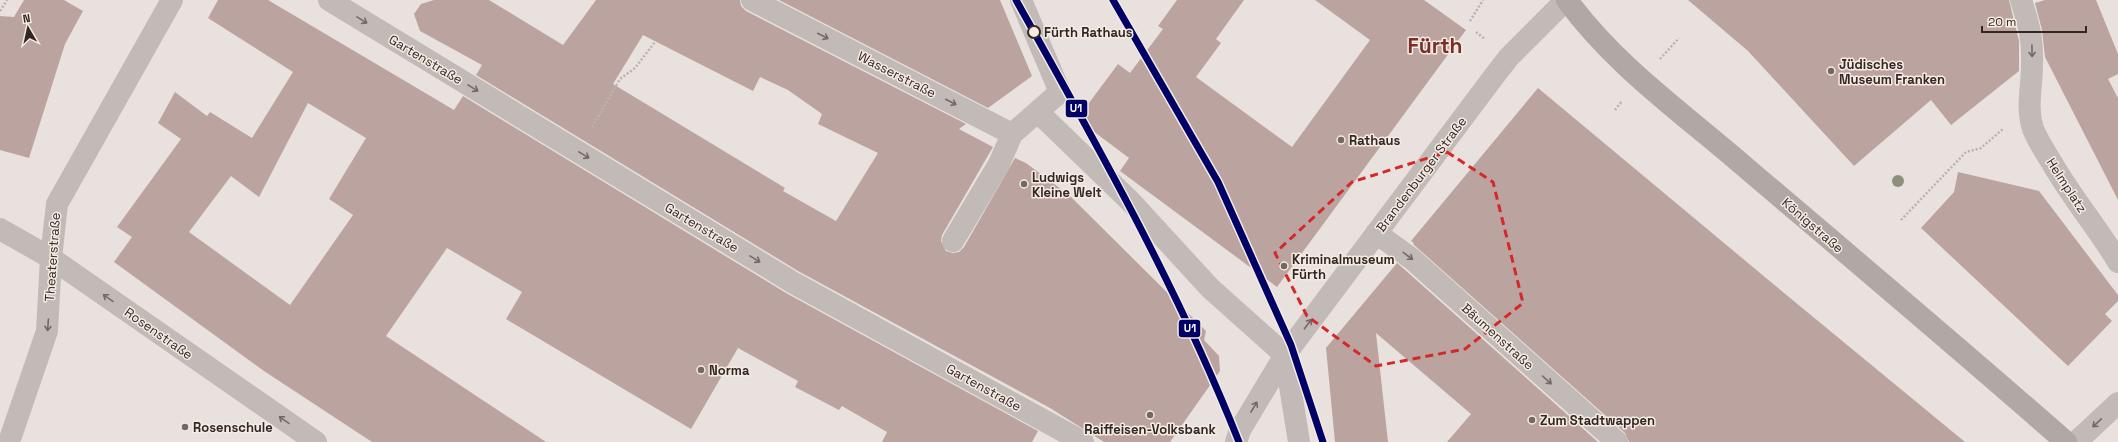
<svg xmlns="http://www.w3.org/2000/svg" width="2118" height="442" viewBox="0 0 2118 442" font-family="'Space Grotesk',sans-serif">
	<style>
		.building { fill: #bba4a0; fill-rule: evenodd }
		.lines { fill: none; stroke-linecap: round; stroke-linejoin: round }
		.path { stroke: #bab2af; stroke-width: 2.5; stroke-dasharray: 2 2; stroke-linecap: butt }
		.minor { stroke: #c1bab6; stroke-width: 22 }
		.major { stroke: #b0a8a5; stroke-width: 22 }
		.metro-1-casing { stroke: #f6ebe3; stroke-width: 10 }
		.metro-1 { stroke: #006; stroke-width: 7 }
		.tree { fill: #8f907c }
		.oneway { stroke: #726a67 }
		.marked { fill: none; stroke: #d62828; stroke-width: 3; stroke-dasharray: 8 5; stroke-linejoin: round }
		.stop-dot { fill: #f6ebe3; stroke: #312826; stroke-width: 2 }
		.poi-dot { fill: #716966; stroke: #f6ebe3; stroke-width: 1.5 }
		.labels { text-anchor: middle; stroke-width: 3; stroke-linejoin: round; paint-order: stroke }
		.stop-label { font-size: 13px; font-weight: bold; fill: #312826; stroke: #f6ebe3; text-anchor: start }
		.street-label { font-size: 13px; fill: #312826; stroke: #f6ebe3 }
		.poi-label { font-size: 13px; font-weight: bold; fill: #312826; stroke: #f6ebe3; text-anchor: start }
		.town-label { font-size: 21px; font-weight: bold; fill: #782e27; stroke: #f6ebe3 }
		.line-badge { stroke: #f6ebe3; stroke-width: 1.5 }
		.badge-label { font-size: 11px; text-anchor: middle; font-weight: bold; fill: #fff }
	</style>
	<rect width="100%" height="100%" fill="#e9e1dd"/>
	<path class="building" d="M24,0H64L83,11L65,44L29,158L0,150V16L14,17Z
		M218,0H268L454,110L463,96L786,293L1038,431L1032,442H882L887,432L842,406L839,410L795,387L798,381L738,348L691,429L506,319L522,292L447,248L386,336L546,442H372L264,371L114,262L132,237L117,227L181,139L158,123L175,92L207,116L210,112L252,138L293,72L208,18ZM308,103L366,138L329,199L353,215L290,305L189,232L231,176L259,197Z
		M434,0H489L563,45L596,0H740L741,6L746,11L966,124L959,129L993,147L942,235L941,241L946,251L953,253L959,252L964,247L1015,158L1026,163L1069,195L1206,331L1204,340L1219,356L1220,371L1170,442H1104L1050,408L798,271L476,75L482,65L420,31L414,14L421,4ZM643,35L753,91L760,77L788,90L822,114L818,124L878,153L836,221L783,191L785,188L613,84Z
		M779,0H1000L1032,76L988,108Z
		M1177,0H1244L1216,39L1221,43L1196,77L1292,147L1370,40L1315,0H1424L1466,30L1277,287L1120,171L1129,158L1077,119L1118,64L1130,73L1163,29L1158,26Z
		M1688,0H2009L2019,41V71L1951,125L1931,100L1854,166L1748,51Z
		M2045,0H2096L2118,54V74L2108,79L2118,98V200L2045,57L2042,30L2035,3Z
		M1538,88L1766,278L1965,442H1629L1625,433L1413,244L1414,243L1411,241Z
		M1958,172L2039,191L2118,295V301L2105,314L2112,321L2068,366L1921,228L1954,192Z
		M1397,263L1404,269L1598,442H1447L1471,414L1376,333L1388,442H1335L1326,348Z"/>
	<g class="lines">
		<path class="path" d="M0,11L7,0
			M1470,21L1483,0
			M1476,32L1485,39
			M1660,59L1679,38
			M1615,110L1622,101
			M592,127L620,79L635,68L655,42
			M1901,220L1966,152L1981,148L2003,129"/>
		<path class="minor" d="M329,0L792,282L1083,442
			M752,0L1012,134L1060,92L1021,0
			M2021,0C2029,25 2033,39 2032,65C2032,87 2026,107 2033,129C2038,141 2045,152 2052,163C2072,198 2098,228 2118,262
			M1038,112L1131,202L1210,288L1285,355
			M0,229L51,258L316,442
			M1376,233L1412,259L1617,442
			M953,241L999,164L1012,134
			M1285,355L1299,442
			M9,442L47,331L51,258L57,204L172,0
			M1236,442L1240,430L1285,355L1495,75L1509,57L1566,0
			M2076,442L2118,403"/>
		<path class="major" d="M1567,0C1615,66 1684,114 1745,167C1852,258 1960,349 2066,442"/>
		<defs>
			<path id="metro-1" d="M1016,0C1097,145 1178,288 1239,442
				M1113,0L1218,182L1291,345L1323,442"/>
		</defs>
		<use href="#metro-1" class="metro-1-casing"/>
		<use href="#metro-1" class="metro-1"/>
	</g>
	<circle class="tree" cx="1898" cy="181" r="6"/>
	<defs><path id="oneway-shaft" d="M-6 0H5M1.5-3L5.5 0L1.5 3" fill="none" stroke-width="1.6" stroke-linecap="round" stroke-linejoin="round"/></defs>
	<g class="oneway">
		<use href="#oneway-shaft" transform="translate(362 20) rotate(31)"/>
		<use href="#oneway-shaft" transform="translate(823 36) rotate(27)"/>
		<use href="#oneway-shaft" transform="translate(2032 51) rotate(89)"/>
		<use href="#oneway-shaft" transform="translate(473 88) rotate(31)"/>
		<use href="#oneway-shaft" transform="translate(951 102) rotate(27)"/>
		<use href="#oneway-shaft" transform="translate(584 155) rotate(31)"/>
		<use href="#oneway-shaft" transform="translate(1408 256) rotate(37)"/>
		<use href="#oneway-shaft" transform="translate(755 259) rotate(31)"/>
		<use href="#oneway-shaft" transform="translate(108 298) rotate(-145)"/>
		<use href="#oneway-shaft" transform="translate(1308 324) rotate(-53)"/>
		<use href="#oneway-shaft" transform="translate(48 325) rotate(94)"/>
		<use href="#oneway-shaft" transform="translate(1547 380) rotate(42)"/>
		<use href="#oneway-shaft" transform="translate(1254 407) rotate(-59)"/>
		<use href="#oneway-shaft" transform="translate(284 420) rotate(-145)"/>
		<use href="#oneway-shaft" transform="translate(2097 423) rotate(137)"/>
	</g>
	<path class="marked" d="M1447,152L1493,182L1523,303L1465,349L1376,366L1307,316L1275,253L1352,182Z"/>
	<circle class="stop-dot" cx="1034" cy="32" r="6"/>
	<g class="poi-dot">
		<circle cx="1831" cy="71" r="4"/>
		<circle cx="1341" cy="140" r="4"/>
		<circle cx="1024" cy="184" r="4"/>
		<circle cx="1284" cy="266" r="4"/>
		<circle cx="701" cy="370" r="4"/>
		<circle cx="1150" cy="415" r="4"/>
		<circle cx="1532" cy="420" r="4"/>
		<circle cx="185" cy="427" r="4"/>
	</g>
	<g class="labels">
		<g class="stop-label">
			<text x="1044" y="37">Fürth Rathaus</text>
		</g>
		<g class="street-label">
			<text transform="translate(426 59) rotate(31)" y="5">Gartenstraße</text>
			<text transform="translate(897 74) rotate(27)" y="5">Wasserstraße</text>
			<text transform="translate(1421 174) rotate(-53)" y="5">Brandenburger Straße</text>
			<text transform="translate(2067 185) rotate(57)" y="5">Helmplatz</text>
			<text transform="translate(1813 225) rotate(41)" y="5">Königstraße</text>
			<text transform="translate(702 227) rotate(31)" y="5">Gartenstraße</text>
			<text transform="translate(52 257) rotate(-86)" y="5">Theaterstraße</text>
			<text transform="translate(159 333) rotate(35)" y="5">Rosenstraße</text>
			<text transform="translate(1498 336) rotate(42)" y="5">Bäumenstraße</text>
			<text transform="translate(984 387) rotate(29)" y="5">Gartenstraße</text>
		</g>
		<g class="poi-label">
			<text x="1839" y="69">Jüdisches<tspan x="1839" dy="15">Museum Franken</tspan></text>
			<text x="1349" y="145">Rathaus</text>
			<text x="1032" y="182">Ludwigs<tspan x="1032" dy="15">Kleine Welt</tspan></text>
			<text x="1292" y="264">Kriminalmuseum<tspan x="1292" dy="15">Fürth</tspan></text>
			<text x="709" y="375">Norma</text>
			<text x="1540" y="425">Zum Stadtwappen</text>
			<text x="193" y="432">Rosenschule</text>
			<text x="1150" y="434" text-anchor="middle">Raiffeisen-Volksbank</text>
		</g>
		<g class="town-label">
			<text x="1435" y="53">Fürth</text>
		</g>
	</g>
	<g class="line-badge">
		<rect x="1065" y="99" width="23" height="19" rx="4" fill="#006"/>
		<rect x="1178" y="319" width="23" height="19" rx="4" fill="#006"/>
	</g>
	<g class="badge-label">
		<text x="1076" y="112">U1</text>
		<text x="1190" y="332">U1</text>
	</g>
	<g transform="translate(28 28) rotate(351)" stroke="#f6ebe3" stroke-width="3" paint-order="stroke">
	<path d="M0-3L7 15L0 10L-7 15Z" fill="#312826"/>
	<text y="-6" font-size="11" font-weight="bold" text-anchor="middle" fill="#312826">N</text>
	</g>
	<path d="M1982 26v6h104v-6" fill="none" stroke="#312826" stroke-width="2"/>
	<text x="1988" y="26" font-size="12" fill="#312826" stroke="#f6ebe3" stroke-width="3" paint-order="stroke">20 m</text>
</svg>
